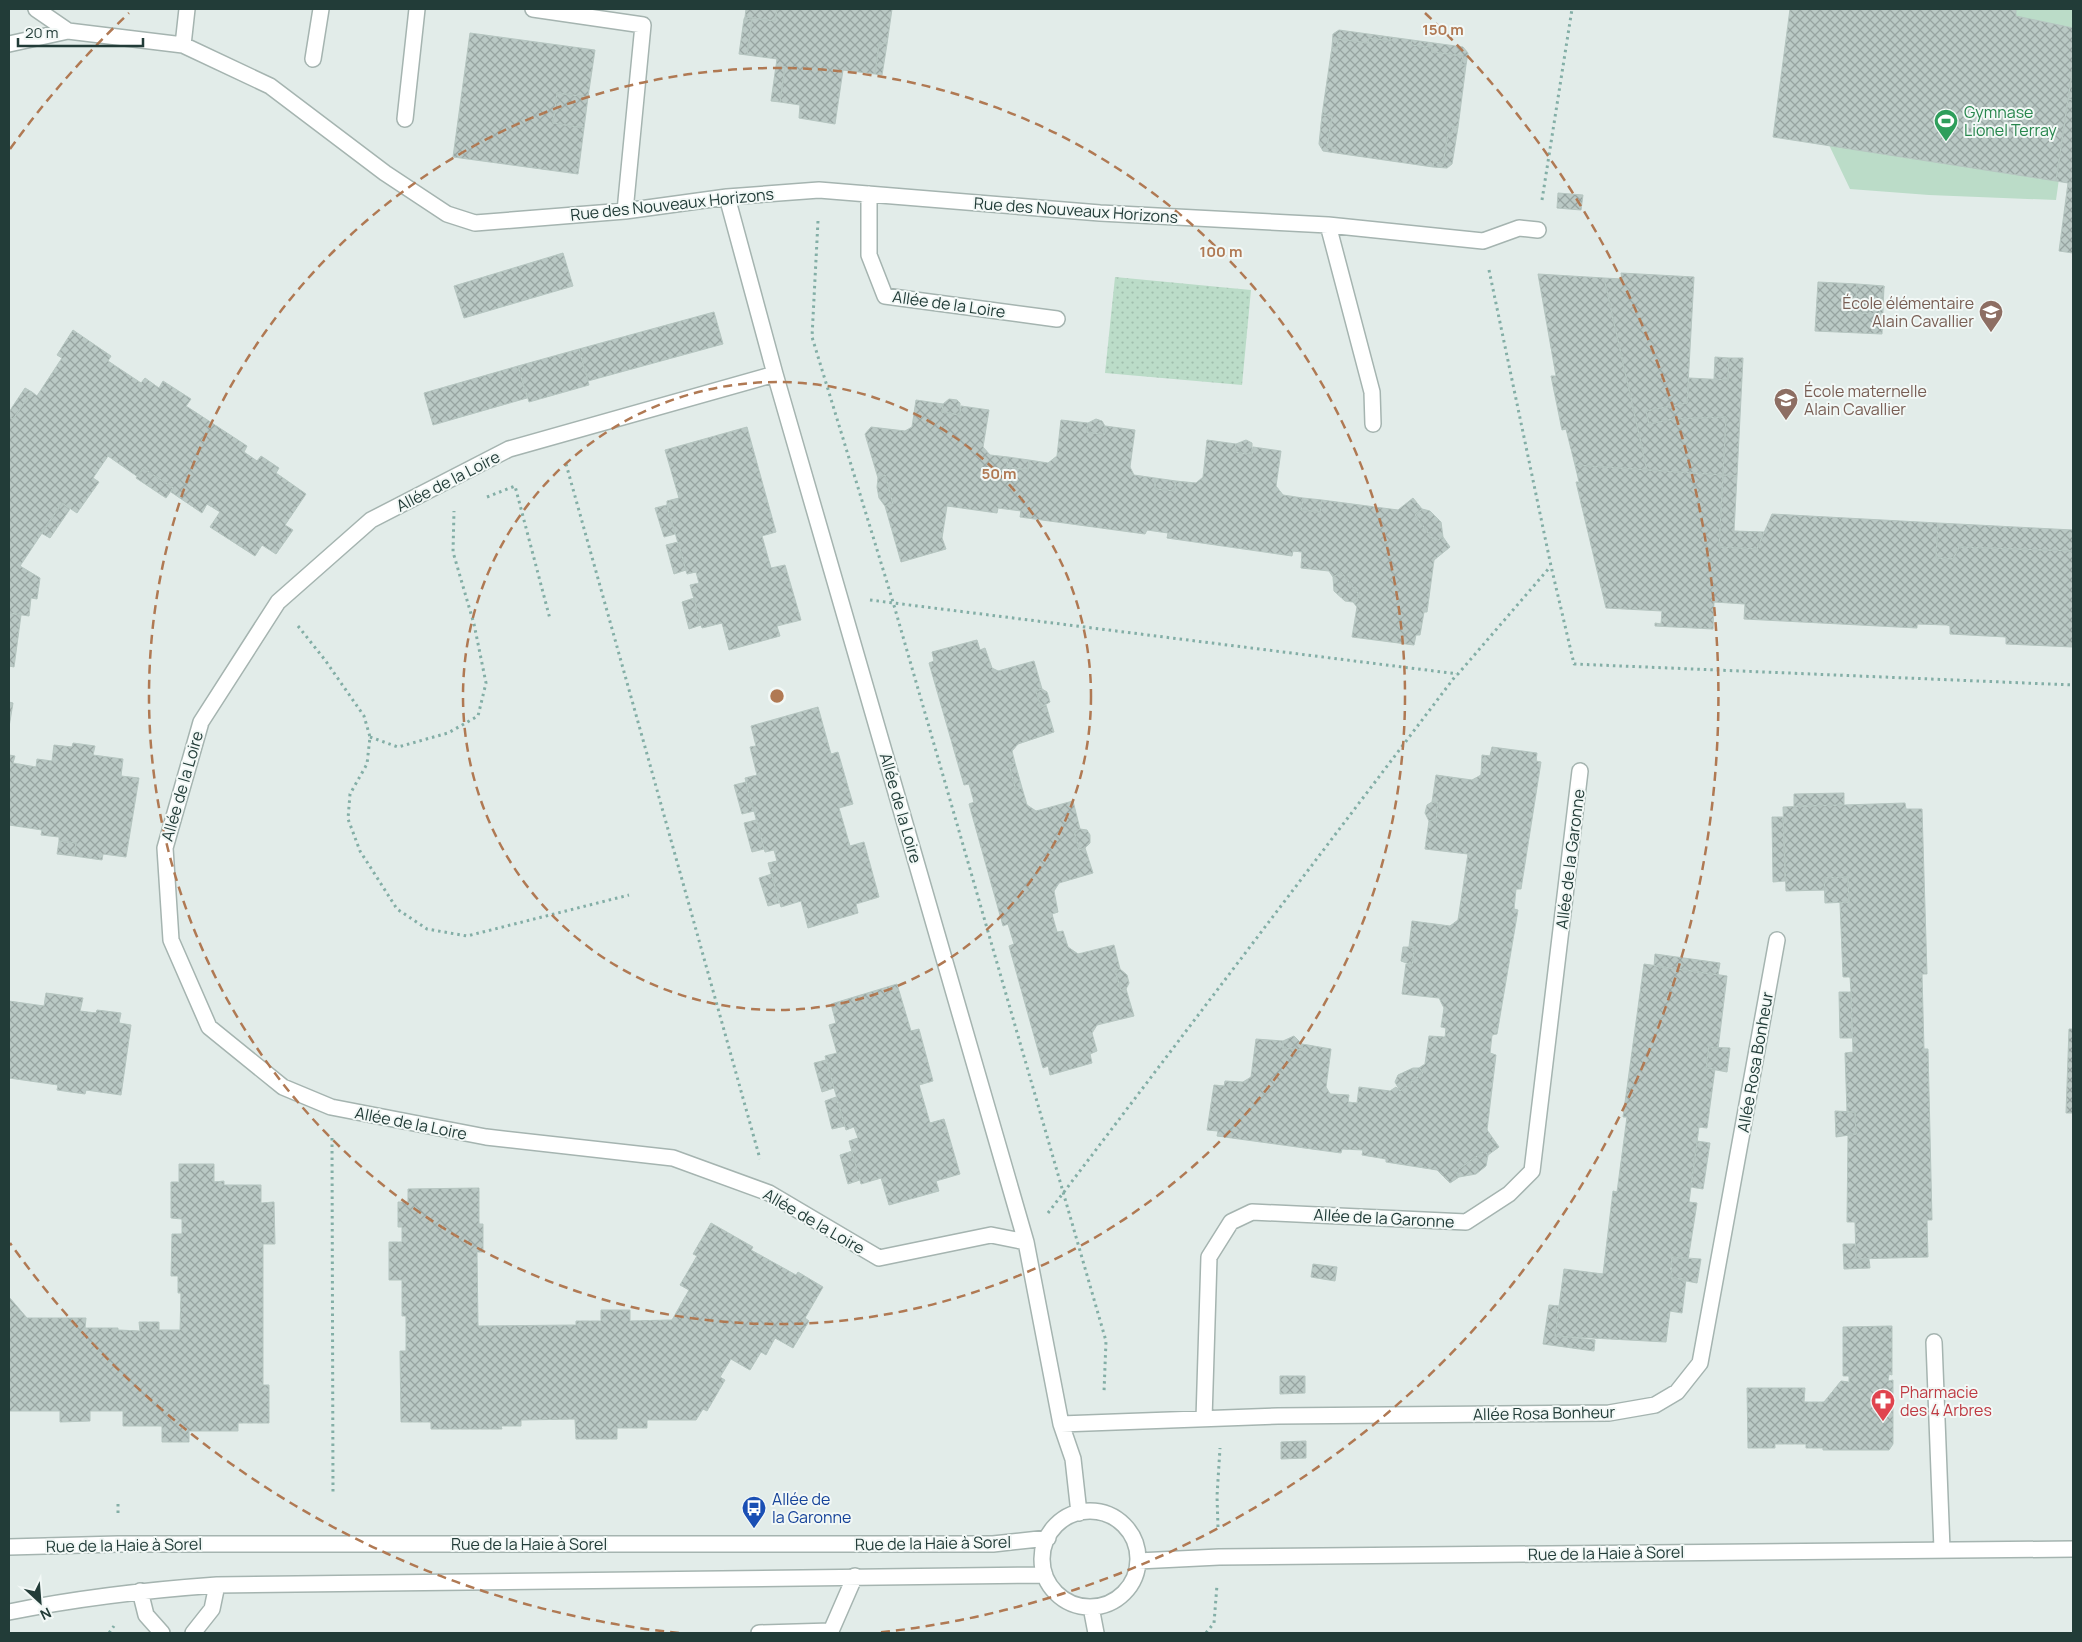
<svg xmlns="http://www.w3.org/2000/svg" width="2082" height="1642" viewBox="0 0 2082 1642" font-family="Manrope,sans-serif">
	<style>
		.park { fill: url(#park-dots) }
		.pitch { fill: #bbdcc8 }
		.building { fill: url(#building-cross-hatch); stroke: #b5c5c0 }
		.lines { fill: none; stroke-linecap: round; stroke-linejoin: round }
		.minor-casing { stroke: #a5b4b0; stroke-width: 18 }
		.path { stroke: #83aea6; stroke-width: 3; stroke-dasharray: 2.5 4; stroke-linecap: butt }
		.minor { stroke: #fff; stroke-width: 15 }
		.ring { fill: none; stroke: #b07953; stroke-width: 2.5; stroke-dasharray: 9 6 }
		.labels { text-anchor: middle; stroke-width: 4; stroke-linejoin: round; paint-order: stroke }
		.leisure-label { font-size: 16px; fill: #27864d; stroke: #f2f8f6; text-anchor: start }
		.street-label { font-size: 16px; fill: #223c38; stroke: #f2f8f6 }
		.education-label { font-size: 16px; fill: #785e54; stroke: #f2f8f6; text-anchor: end }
		.health-label { font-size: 16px; fill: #be3a42; stroke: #f2f8f6; text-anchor: start }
		.transit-label { font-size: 16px; fill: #164399; stroke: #f2f8f6; text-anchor: start }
		.centre { fill: #b07953; stroke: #f2f8f6; stroke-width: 2.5 }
		.ring-label { font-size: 15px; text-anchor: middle; font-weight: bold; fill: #b07953; stroke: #f2f8f6; stroke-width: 4; stroke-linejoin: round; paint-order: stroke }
	</style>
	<defs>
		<pattern id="park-dots" width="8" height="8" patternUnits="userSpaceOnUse" patternTransform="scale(1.25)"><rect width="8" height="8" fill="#bbdcc8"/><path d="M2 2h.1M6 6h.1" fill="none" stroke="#a0bead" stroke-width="1.8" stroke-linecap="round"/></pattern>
		<pattern id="building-cross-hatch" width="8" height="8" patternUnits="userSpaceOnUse" patternTransform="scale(1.25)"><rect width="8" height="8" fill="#bac9c5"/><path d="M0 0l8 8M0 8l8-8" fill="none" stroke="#97a4a1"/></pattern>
	</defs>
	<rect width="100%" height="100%" fill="#e2ece9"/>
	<path class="park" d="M1115,277L1251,290L1242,385L1105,373Z"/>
	<path class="pitch" d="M1807,9H2073V94H2071L2056,200L1929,195L1850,189L1790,63Z"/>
	<path class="building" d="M746,9H777L775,21L745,17Z
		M777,9H892L887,44L879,43L875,74L843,70L835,124L799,118L800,105L780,102L785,67L776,66L777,59L747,55L752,20L744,19L745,17L775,21Z
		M1790,9H2016V16L2073,28V66L2056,181L1773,137Z
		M744,19L752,20L747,55L739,54Z
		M1339,30L1390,37V41L1369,38L1368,43L1338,39L1337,48L1332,47L1333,34Z
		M470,33L595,50L588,97L557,93L553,123L584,128L578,174L453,157Z
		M1390,37L1412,40L1411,45L1432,47V52L1463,56L1461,65H1466L1458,127L1453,126L1452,133H1448L1443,164L1434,162L1433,167L1336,153L1337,149L1327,147L1332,116L1322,115L1332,47L1337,48L1338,39L1368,43L1369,38L1390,41Z
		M1412,40L1463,47L1468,53L1466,65H1461L1463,56L1432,52V47L1411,45Z
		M879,43L887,44L882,75L875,74Z
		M776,66L785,67L780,102L771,101Z
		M2073,66V100L2068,99Z
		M557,93L588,97L584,128L553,123Z
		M2068,99L2073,100V253L2059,251L2068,183L2056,181Z
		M1322,115L1332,116L1327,147L1337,149L1336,153L1323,151L1319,144Z
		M1453,126L1458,127L1452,164L1447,168L1433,167L1434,162L1443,164L1448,133H1452Z
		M1558,193L1583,195L1581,210L1557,208Z
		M563,253L573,286L464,318L454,286Z
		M1621,273L1694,277L1687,403L1646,411L1649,424L1673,419L1726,417L1723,475L1647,470L1604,278L1622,279Z
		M1538,274L1604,278L1647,470L1575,465L1566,429L1562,430L1551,376H1556Z
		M1818,282L1857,284L1855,313L1879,314L1884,286L1882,334L1815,331Z
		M1857,284L1884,286L1879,314L1855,313Z
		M714,312L723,344L588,381L579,349Z
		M73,330L111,356L108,361L141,383L145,378L159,388L163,381L191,399L186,406L247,446L244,452L257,461L261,456L279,468L276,473L306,494L285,525L293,530L276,554L262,545L255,556L210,527L220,512L207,504L202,513L171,492L173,488L143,468L138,477L108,456L93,478L99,482L77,513L62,503L20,566L40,578L37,599L31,598L29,616L9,613V616V417L13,419L32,392L37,396L62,358L57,355Z
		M579,349L589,385L529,402L518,366Z
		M1715,357L1729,358L1728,380L1714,379Z
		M1729,358H1743L1737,476L1723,475L1726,417L1673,419L1649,424L1646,411L1687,403L1689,378L1728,380Z
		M518,366L527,398L433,425L424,393Z
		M25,388L32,392L13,419L9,417V412Z
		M949,399L957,400L960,403V415L942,412L943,404Z
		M916,400L943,404L942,412L960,415L961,406L989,410L983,447L990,455L1008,457L1007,467L1028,470L1029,460L1048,463L1057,456L1061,420L1088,423L1087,432L1104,435L1105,426L1135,430L1130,467L1134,475L1155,478V489L1174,491L1176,481L1196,483L1203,477L1207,440L1236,444L1235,452L1252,455L1253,447L1281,451L1276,486L1283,495L1303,498L1301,510L1320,512L1322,500L1398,510L1413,498L1422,509L1415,515L1435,542L1443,537L1450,547L1434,560L1427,612H1424L1420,635H1416L1414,645L1352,637L1357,607L1353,602L1360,596L1341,572L1333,577L1329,571L1301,568L1302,552L1293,551L1292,556L1167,538L1168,533L1147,530L1145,534L1020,517L1021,511L998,508L997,513L947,506L942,538L946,549L901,562L885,506L893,504L885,475L878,478L865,434L871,427L905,431L912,427Z
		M1096,419L1102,421L1105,426L1104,435L1087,432L1088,423Z
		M747,427L776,532L762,536L771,568L785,565L801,620L777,626L780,636L729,650L722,623L702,628L690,585L699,583L696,572L687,574L667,505V501L679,498L665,450Z
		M1246,440L1252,443V455L1235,452L1236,444Z
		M1008,457L1029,460L1028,470L1007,467Z
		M1575,465L1723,475L1719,547L1757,549L1772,514L1938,523L1936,558L1953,559L1959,547L2073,551V647L2006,644V637L1950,634V626L1947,625L1917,624V628L1744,619L1745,604L1714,602L1713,629L1655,626V623L1661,624L1662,611L1606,608L1576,482H1579Z
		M143,468L173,488L166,498L136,478Z
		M885,475L893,504L885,506L879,498L877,487L878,478Z
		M1723,475L1737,476L1734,531L1764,532L1757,549L1719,547Z
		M1155,478L1176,481L1174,491L1155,489Z
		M1303,498L1322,500L1320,512L1301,510Z
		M62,503L70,509L50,538L41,533Z
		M667,505L675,534L664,537L655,508Z
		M1422,509L1430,511L1441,522L1443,537L1435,542L1415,515Z
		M1938,523L2073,530V551L1959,547L1953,559L1936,558Z
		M678,542L686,570L674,574L666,545Z
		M1341,572L1360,596L1353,602L1345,601L1334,591L1333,577Z
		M694,598L701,625L689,629L682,602Z
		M9,613L21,615L14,667L9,666Z
		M977,640L980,650L985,648L992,668L998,671L1034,661L1042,689L1036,691L1041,707L1046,705L1054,732L1018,744L1012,751L1015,763L1009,765L1016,790L1022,788L1027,805L1036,811L1073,801L1080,829L1074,831L1079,850L1085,848L1093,873L1059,883L1054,891L1058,912L1052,914L1057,932L1063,931L1068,947L1078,954L1114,945L1120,969L1115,971L1121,990L1126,989L1134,1016L1097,1025L1092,1033L1097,1051L1090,1054L1092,1063L1050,1075L1048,1066L1043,1068L1009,946L1014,944L1008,924L1003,926L969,804L974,802L969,784L964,785L929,663L934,661L932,652Z
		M1042,689L1047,692L1050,702L1041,707L1036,691Z
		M9,702L13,703L9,727Z
		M818,707L831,754L838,752L853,804L839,808L850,846L864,842L879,897L856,904L858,913L808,928L801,901L781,907L768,863L777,861L774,850L765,852L745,778L757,775L750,747L756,746L751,726Z
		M73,743L95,746L93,755L123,759L121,776L139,778L126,857L103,854L102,860L74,856L76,843L59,841V837L41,835L42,830L9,825V755L15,756L13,763L36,767L37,759L52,761L54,745L72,747Z
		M1492,747L1537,753L1536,761L1541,762L1521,889H1516L1514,909L1518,910L1497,1034L1492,1035L1490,1053L1496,1055L1487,1130L1499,1147L1488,1155L1484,1151L1456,1171L1459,1177L1450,1183L1437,1170L1386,1162V1159L1362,1155L1363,1150L1342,1149L1341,1153L1217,1136L1218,1131L1207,1130L1214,1085L1224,1086L1225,1081L1243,1082L1251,1077L1256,1039L1283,1041V1048L1302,1050V1044L1331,1049L1326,1087L1330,1094L1349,1095L1348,1102L1357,1103L1359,1087L1390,1091L1396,1087L1400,1091L1423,1073L1419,1068L1425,1064L1429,1036L1445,1037L1446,1028L1441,1027L1444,1008L1439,998L1402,994L1406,964L1412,965L1415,947H1409L1412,921L1450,926L1458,920L1468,854L1425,849L1429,821L1436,820L1438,803L1432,802L1436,775L1472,780L1481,775L1482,755L1490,756Z
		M1015,763L1022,788L1016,790L1009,765Z
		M746,782L754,811L742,814L734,785Z
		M1844,793V805L1794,806V794Z
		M1432,802L1438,803L1436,820L1429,821L1425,813L1427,805Z
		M1905,803L1906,809H1922L1927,974H1922L1924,1049H1928L1932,1220H1927L1928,1257L1856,1259L1855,1222H1847L1848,1134H1856L1855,1112H1847L1845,1053L1853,1052L1851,992L1850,977H1843L1840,903L1849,902L1848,877L1824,878L1825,890L1786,891L1783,807Z
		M1772,817H1783L1785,881L1773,882Z
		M756,820L764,849L752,852L744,823Z
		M1080,829L1087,830L1090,835V843L1085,848L1079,850L1074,831Z
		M59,841L76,843L74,856L57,854Z
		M772,874L779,903L768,906L759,878Z
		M1848,877L1849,902L1825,903L1824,878Z
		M1403,947H1415L1412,965L1401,961Z
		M1655,954L1720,963L1718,975L1654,966Z
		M1644,964L1727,976L1718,1049L1709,1047L1706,1068L1715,1069L1707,1128L1699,1127L1689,1202L1697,1203L1688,1260L1672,1257L1670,1269L1672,1270L1671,1278L1686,1279L1682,1313L1670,1311L1666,1342L1555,1336L1564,1269L1603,1274L1613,1191L1617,1192L1627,1117H1623Z
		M1120,969L1127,975L1129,983L1126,989L1121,990L1115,971Z
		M897,984L911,1031L919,1029L933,1081L919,1085L930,1123L944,1119L960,1174L936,1181L939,1191L889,1205L881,1178L861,1184L849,1141L858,1138L854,1127L846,1130L825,1056L837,1053L829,1025L836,1023L831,1004Z
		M1839,992H1851L1852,1038H1840Z
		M46,993L83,998L80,1011L96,1013L97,1010L121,1013L119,1023L131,1025L121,1095L86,1090L85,1094L57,1090L58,1085L9,1078V1001L44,1006Z
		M2069,1029H2073V1113H2066Z
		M1294,1036L1302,1044V1050L1283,1048V1041Z
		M1709,1047L1730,1048L1727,1072L1706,1068Z
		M826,1060L834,1088L822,1092L814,1063Z
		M1413,1068H1419L1423,1073L1400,1091L1395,1082L1398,1075Z
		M836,1097L845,1126L832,1129L825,1101Z
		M1835,1111L1855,1112L1856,1134L1836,1137Z
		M1697,1141L1710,1143L1703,1189L1691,1187Z
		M852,1151L860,1180L848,1184L840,1155Z
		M1484,1151L1488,1155L1486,1166L1476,1174L1459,1177L1456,1171Z
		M179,1164H214V1182L224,1181V1185H261V1203L274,1202L275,1244H263V1385H269V1423H238V1431H189V1442H162V1426H123V1411H90V1421L60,1422V1411H9V1297L27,1318H86L85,1328H118V1330L140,1331L139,1322H159V1330H180L181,1293H178V1276H171L172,1234H182V1219L171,1218V1182H179Z
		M479,1188V1224H483V1252H477L478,1326L576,1325V1321H601V1310H630V1321L672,1320L689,1290L680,1285L697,1256L693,1254L711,1223L753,1247L751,1250L796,1275L798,1272L823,1287L805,1318L809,1321L793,1348L775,1338L766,1355L761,1352L750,1370L731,1359L720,1377L725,1380L707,1411L703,1409L696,1420H647V1428H617V1439H576L575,1419L521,1420V1426H501L502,1429H431V1422H401L400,1351H406V1316H402V1280H389V1242H402V1227H398V1202H408V1189Z
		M1843,1244H1855L1856,1259H1869L1870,1268L1844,1269Z
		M1672,1257L1701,1259L1697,1283L1671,1278Z
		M1313,1264L1337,1267L1335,1281L1311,1277Z
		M1549,1305L1559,1306L1555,1336L1595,1340L1594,1351L1543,1344Z
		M1892,1326V1375L1889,1374L1888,1381L1893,1380V1444L1889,1450H1823V1448H1806V1444H1775V1448H1748L1747,1388H1805L1804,1402H1824L1841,1381L1849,1382V1376H1843V1327Z
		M1280,1376H1305V1393L1280,1394Z
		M1306,1441V1458L1281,1459V1442Z"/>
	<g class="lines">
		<defs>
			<path id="minor" d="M36,9L68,31
				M533,9L643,25L625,211
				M9,44L68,31L183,45L270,86L385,173L447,214L475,223L625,211L727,197L819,190L1100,213L1328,225L1483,241L1519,228L1538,230
				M183,45L187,9
				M313,59L321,9
				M405,119L417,9
				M869,194V255L885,296L1057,319
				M727,197L775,374L1026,1242L1061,1424L1073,1459L1079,1513
				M1328,225L1372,392L1373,424
				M775,374L509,449L371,520L278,602L201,722L165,848L171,940L209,1027L283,1087L331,1107L486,1137L673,1158L769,1193L879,1258L991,1235L1026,1242
				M1934,1342L1942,1549
				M1204,1419L1209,1257L1231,1222L1252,1212L1466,1222L1509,1194L1532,1171L1580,771
				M1061,1424L1278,1416L1609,1413L1655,1405L1677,1392L1700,1363L1777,940
				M1042 1559a48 48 0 1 1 96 0a48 48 0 1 1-96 0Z
				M9,1547L118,1544H993L1048,1538
				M1138,1561L1219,1557L2073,1549
				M140,1591L146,1615L162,1633
				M1091,1607L1096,1633
				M9,1612C78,1598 147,1590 217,1585L1045,1575
				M193,1633L212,1609L217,1585
				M759,1633L831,1631L855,1576"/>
		</defs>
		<use href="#minor" class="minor-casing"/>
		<path class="path" d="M1542,200L1572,9
			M818,221L812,337L893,602L1106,1341L1104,1392
			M1489,270L1551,566L1574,664L2073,685
			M566,464L760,1159
			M487,497L515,486L550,619
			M870,600L1458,674L1550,567
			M298,626L325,660L364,716L370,737L367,764L350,794L348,819L360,851L397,909L427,929L467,936L629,895
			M370,737L398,747L448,733L478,716L486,683L474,624L453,552L454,511
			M332,1138L333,1495
			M1048,1213L1457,674
			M118,1504V1516
			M1218,1527L1217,1496L1220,1448
			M109,1633L114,1626
			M1206,1633L1214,1623L1217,1585"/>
		<use href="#minor" class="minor"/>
	</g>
	<g class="ring">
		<circle cx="777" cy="696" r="314"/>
		<circle cx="777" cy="696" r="628"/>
		<path d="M679 1633A942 942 0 0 1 10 1243M10 149A942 942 0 0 1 129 13M1425 13A942 942 0 0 1 875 1633"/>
	</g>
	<defs>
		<symbol id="stadium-pin" viewBox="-11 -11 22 30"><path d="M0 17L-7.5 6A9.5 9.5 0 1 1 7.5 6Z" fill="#2e9e5b" stroke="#f2f8f6"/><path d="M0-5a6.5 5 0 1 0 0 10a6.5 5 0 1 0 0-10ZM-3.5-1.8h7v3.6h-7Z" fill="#fff"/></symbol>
		<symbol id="school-pin" viewBox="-11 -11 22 30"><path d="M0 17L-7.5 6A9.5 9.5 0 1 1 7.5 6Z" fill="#8d6e63" stroke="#f2f8f6"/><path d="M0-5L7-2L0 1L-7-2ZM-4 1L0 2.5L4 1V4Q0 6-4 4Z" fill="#fff"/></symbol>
		<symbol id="pharmacy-pin" viewBox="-11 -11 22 30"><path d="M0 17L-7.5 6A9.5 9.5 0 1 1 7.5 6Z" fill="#e0444e" stroke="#f2f8f6"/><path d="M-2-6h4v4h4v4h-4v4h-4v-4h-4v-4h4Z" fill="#fff"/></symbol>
		<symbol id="bus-pin" viewBox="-11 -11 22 30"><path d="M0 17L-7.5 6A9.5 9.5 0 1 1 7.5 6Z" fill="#1a4fb4" stroke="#f2f8f6"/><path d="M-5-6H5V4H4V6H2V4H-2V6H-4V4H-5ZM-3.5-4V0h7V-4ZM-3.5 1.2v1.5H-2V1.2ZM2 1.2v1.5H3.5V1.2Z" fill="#fff"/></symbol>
	</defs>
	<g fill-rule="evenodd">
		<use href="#stadium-pin" x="1932" y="107" width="28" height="38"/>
		<use href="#school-pin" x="1977" y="298" width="28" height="38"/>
		<use href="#school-pin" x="1772" y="386" width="28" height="38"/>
		<use href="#pharmacy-pin" x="1869" y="1387" width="28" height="38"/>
		<use href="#bus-pin" x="740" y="1494" width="28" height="38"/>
	</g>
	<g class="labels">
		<g class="leisure-label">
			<text x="1964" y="118">Gymnase<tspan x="1964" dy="18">Lionel Terray</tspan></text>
		</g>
		<g class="street-label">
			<text transform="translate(672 204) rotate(-6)" y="6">Rue des Nouveaux Horizons</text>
			<text transform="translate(1076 210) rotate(4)" y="6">Rue des Nouveaux Horizons</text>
			<text transform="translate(949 304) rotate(8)" y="6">Allée de la Loire</text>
			<text transform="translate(448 481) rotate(-27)" y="6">Allée de la Loire</text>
			<text transform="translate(182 786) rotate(-74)" y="6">Allée de la Loire</text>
			<text transform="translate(901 808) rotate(74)" y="6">Allée de la Loire</text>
			<text transform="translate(1570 859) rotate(-83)" y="6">Allée de la Garonne</text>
			<text transform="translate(1755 1062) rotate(-80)" y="6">Allée Rosa Bonheur</text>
			<text transform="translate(411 1123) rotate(11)" y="6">Allée de la Loire</text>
			<text transform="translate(1384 1218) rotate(3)" y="6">Allée de la Garonne</text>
			<text transform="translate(814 1221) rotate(30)" y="6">Allée de la Loire</text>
			<text transform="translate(1544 1413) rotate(-1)" y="6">Allée Rosa Bonheur</text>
			<text transform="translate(933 1543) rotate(-1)" y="6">Rue de la Haie à Sorel</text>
			<text x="529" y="1550">Rue de la Haie à Sorel</text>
			<text transform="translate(124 1545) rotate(-1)" y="6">Rue de la Haie à Sorel</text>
			<text transform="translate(1606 1553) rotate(-1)" y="6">Rue de la Haie à Sorel</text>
		</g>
		<g class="education-label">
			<text x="1974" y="309">École élémentaire<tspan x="1974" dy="18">Alain Cavallier</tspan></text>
			<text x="1804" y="397" text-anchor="start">École maternelle<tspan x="1804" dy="18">Alain Cavallier</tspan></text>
		</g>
		<g class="health-label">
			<text x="1900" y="1398">Pharmacie<tspan x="1900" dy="18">des 4 Arbres</tspan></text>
		</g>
		<g class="transit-label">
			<text x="772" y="1505">Allée de<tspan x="772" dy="18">la Garonne</tspan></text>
		</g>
	</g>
	<circle cx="777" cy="696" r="8" class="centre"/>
	<g class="ring-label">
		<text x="1443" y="35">150 m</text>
		<text x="1221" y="257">100 m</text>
		<text x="999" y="479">50 m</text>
	</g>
	<rect width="2082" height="1642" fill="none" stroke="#223c38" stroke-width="20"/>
	<g transform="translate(40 1602) rotate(154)" stroke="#f2f8f6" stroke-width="4" paint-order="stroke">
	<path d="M0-4L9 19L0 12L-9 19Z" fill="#223c38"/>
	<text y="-8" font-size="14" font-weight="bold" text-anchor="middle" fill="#223c38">N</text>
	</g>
	<path d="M18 38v8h125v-8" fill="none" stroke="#223c38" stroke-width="2.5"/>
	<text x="25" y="38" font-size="15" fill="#223c38" stroke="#f2f8f6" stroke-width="4" paint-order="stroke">20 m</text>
</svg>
